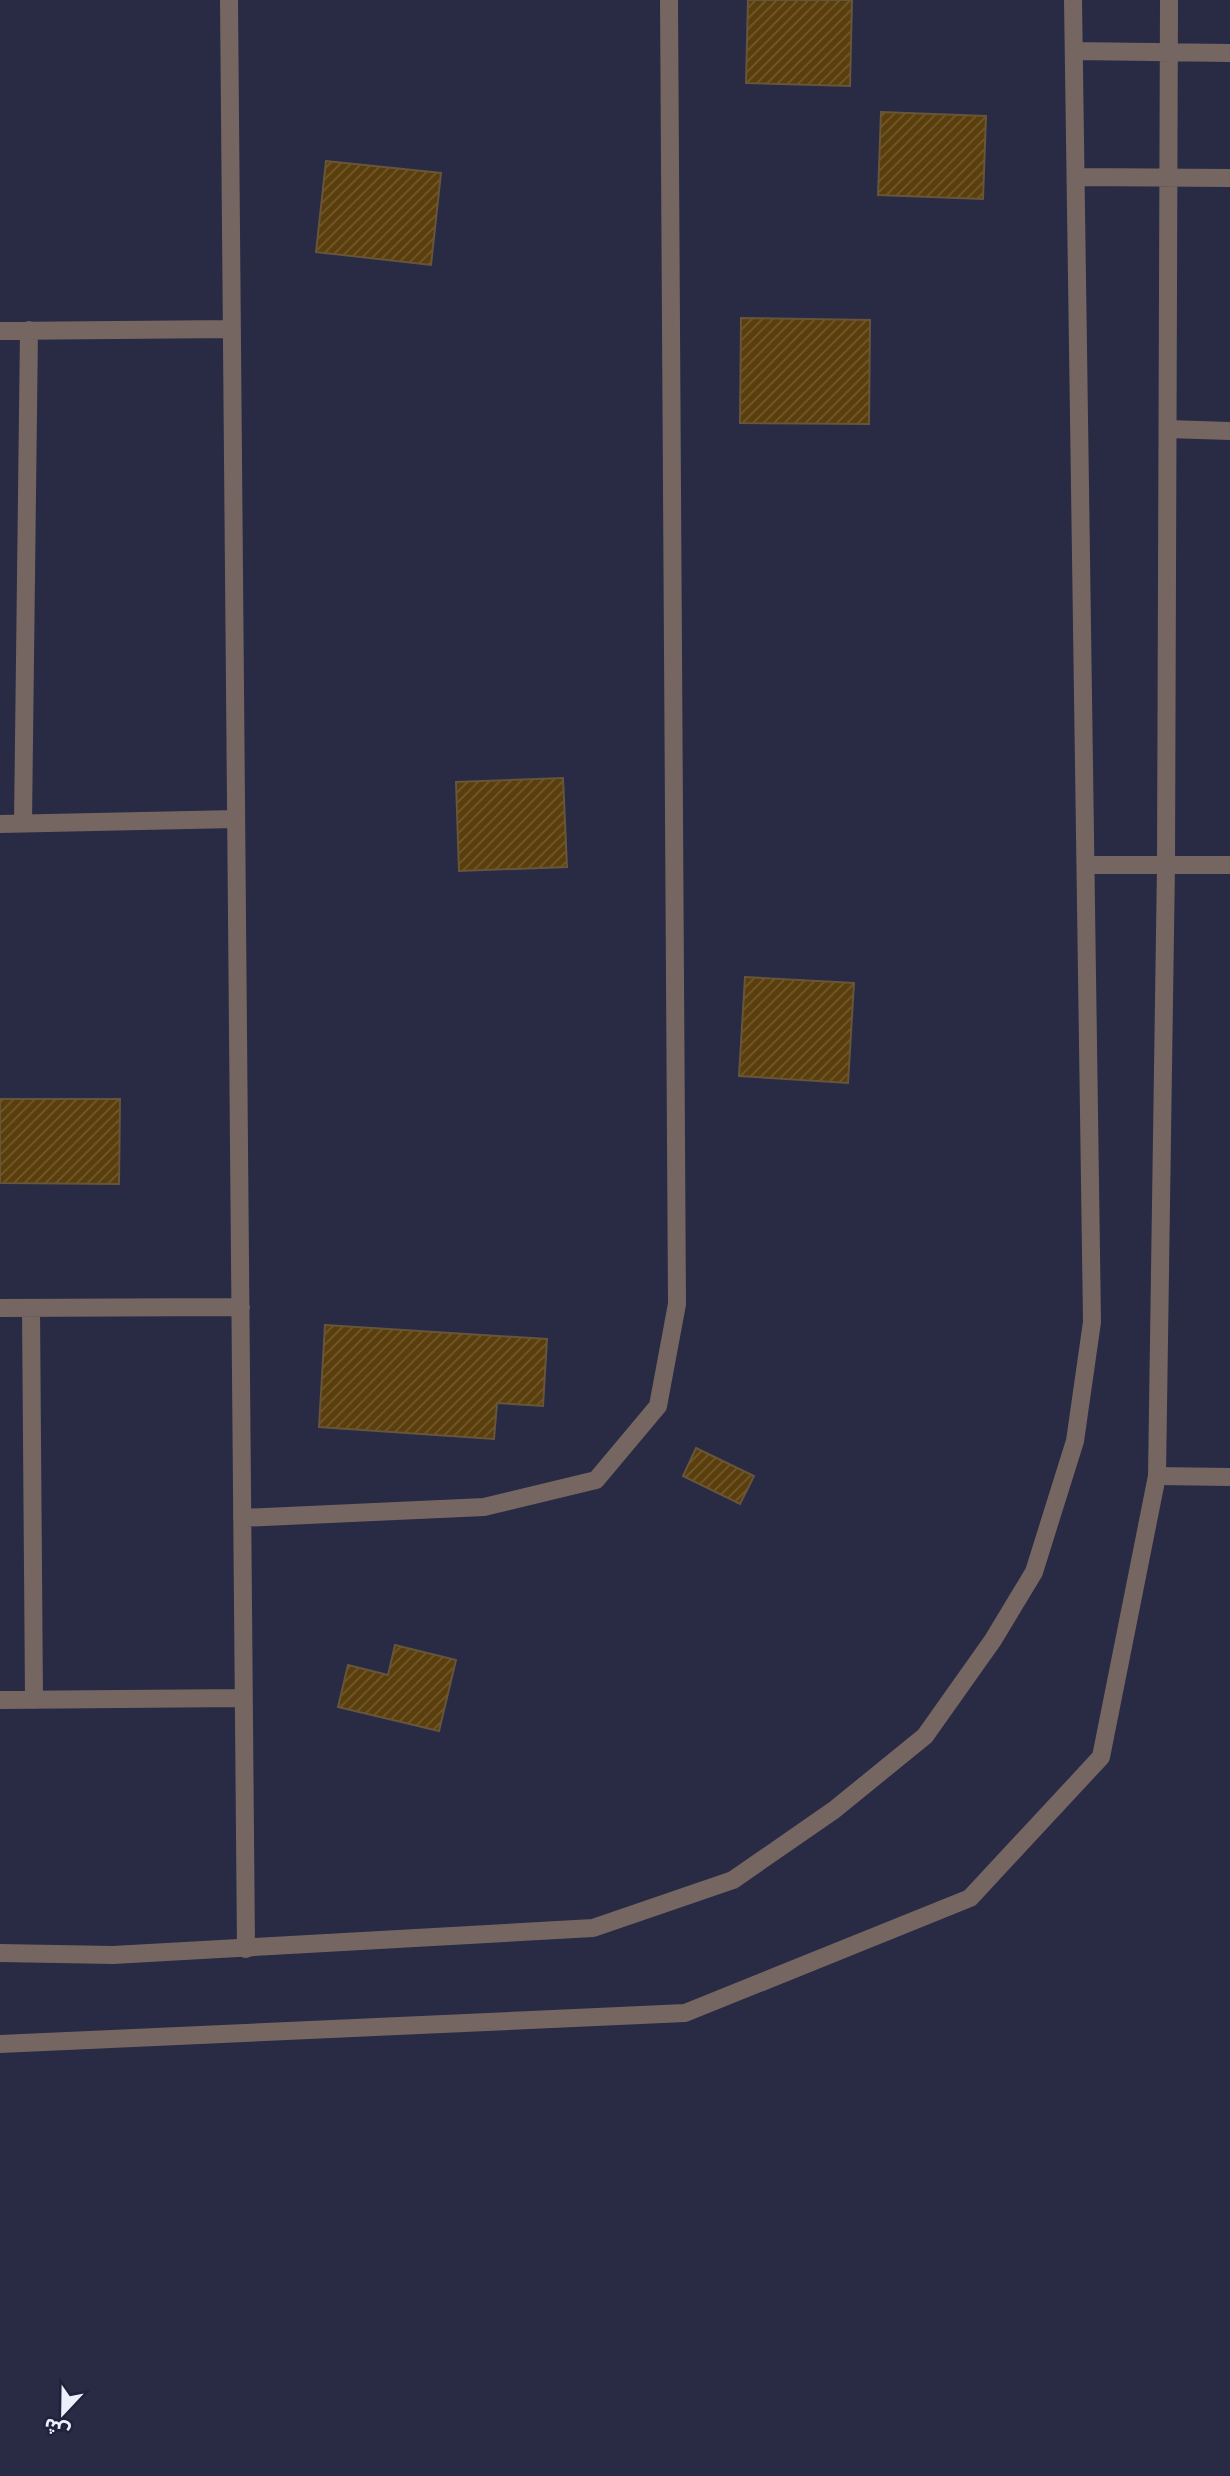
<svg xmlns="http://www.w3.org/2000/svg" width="1230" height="2476" viewBox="0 0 1230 2476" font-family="'Zilla Slab','Noto Sans Arabic',serif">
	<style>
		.building { fill: url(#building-hatch); stroke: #67553a; stroke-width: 2 }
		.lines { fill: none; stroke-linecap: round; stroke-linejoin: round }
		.minor { stroke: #756661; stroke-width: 18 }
		.tertiary { stroke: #756661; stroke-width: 18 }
	</style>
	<defs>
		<pattern id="building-hatch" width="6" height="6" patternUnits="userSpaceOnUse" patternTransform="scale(1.75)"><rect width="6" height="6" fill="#5a3e0b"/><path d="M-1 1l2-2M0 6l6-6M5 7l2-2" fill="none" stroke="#725a2f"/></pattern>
	</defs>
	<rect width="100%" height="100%" fill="#292a44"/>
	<path class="building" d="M748,0H852L850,86L746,83Z
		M881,112L986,116L983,199L878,195Z
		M326,161L441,173L431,265L316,252Z
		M741,318L870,320L869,424L740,423Z
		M563,778L567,867L459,871L456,782Z
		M745,977L854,983L848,1083L739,1076Z
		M0,1099H120L119,1184L0,1183Z
		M325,1325L547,1339L543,1406L497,1403L494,1439L319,1427Z
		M696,1448L754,1476L740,1504L683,1476Z
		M395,1645L456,1660L439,1731L338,1707L348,1665L388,1675Z"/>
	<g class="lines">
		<path class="minor" d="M229,0L246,1949
			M0,331L232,329
			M1168,429L1230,431
			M23,823L29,330
			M0,824L236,819
			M1086,865H1230
			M0,1308L241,1307
			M31,1308L34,1700
			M1157,1476L1230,1477
			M242,1518L484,1507L596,1480L658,1406L677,1304L669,0
			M0,1700L243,1698"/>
		<path class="tertiary" d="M1074,51L1230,53
			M1076,177L1230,178
			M0,1953L113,1955L593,1928L733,1880L834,1810L925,1736L993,1640L1034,1572L1075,1441L1092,1322L1073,0
			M0,2044L685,2013L970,1898L1101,1757L1157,1476L1166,865L1169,0"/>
	</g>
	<g transform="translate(63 2413) rotate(202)" stroke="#20213a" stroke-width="5" paint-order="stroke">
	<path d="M0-5L12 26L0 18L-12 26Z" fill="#eeeffd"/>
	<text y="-10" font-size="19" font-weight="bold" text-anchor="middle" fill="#eeeffd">ش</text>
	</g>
</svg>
